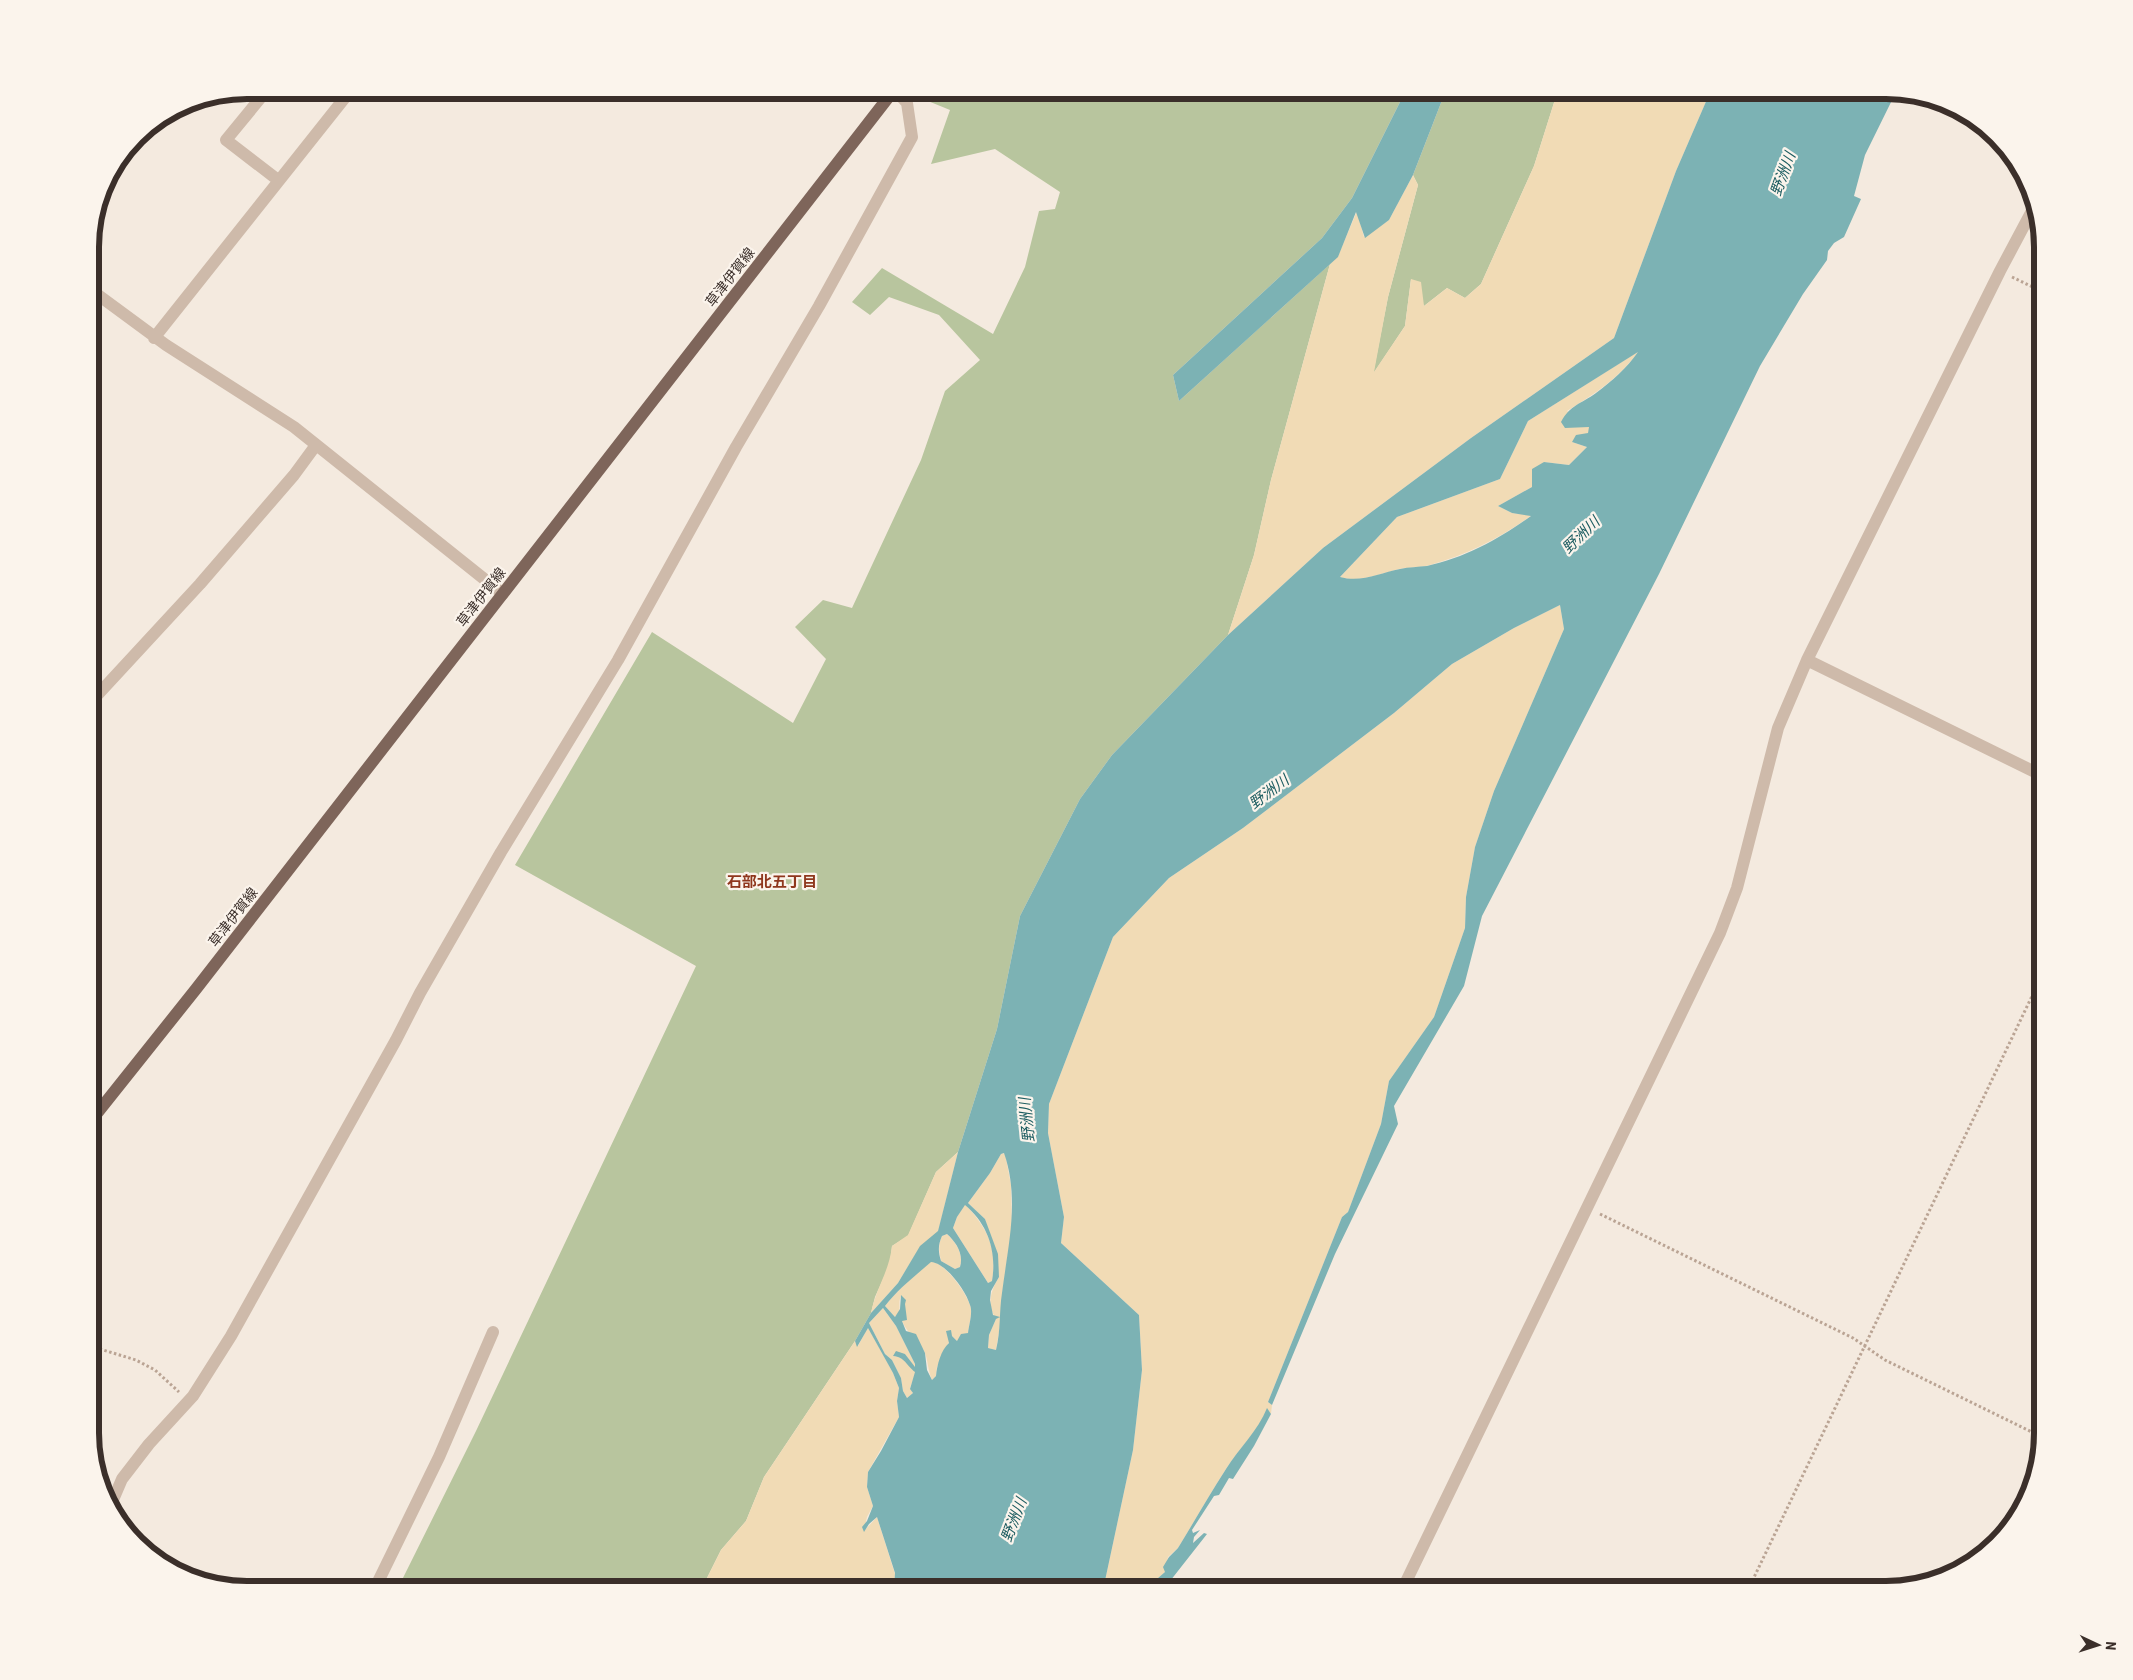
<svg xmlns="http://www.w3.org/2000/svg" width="2133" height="1680" viewBox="0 0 2133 1680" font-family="'Roboto Condensed','Noto Sans JP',sans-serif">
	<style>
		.green { fill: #b8c59e }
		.sand { fill: #f1dbb5 }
		.water { fill: #7cb2b4; fill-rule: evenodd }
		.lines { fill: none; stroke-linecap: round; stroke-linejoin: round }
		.path { stroke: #baa494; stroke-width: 3; stroke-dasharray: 2.5 2.5; stroke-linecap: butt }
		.minor { stroke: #cebaaa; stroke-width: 12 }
		.major { stroke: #7e655a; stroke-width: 12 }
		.rail { stroke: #3b2f2a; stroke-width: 4; stroke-dasharray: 1 4; stroke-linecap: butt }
		.labels { text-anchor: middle; stroke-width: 4.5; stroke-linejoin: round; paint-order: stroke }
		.street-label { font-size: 14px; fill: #3b2f2a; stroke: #fbf4ec }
		.water-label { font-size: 15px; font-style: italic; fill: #1c5c60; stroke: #fbf4ec }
		.neighbourhood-label { font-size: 15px; font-weight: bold; fill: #8f371d; stroke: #fbf4ec }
		.rim { fill: none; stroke: #3b2f2a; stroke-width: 6 }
	</style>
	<rect width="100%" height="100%" fill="#f4eadf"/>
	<path class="green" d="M929,90H1406L1352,198L1322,238L1173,375L1179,401L1330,264L1271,480L1254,555L1228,635L1112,755L1080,799L1020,916L997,1029L958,1152L936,1172L908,1236L892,1246L890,1264L875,1297L871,1313L855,1341L764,1477L746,1521L721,1550L701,1590H397L476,1431L696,966L515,865L652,632L793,723L826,659L795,627L823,600L852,608L921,460L945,391L980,360L939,315L889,297L870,315L852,302L882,268L993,334L1025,267L1039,211L1055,209L1060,192L995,149L931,164L950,110L923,99Z
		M1446,90H1558L1534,166L1481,284L1465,298L1447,288L1424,306L1411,279L1405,326L1373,374L1388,297L1418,185L1413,175Z"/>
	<path class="sand" d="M1558,90H1711L1676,171L1614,338L1471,438L1323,548L1228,635L1254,555L1271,480L1330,264L1338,256L1357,211L1364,237L1389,220L1413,175L1418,185L1388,297L1374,372L1405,326L1411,279L1421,282L1424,306L1447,288L1465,298L1481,284L1534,166Z
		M1639,351C1620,377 1595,394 1567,411L1590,427L1588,433L1572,442L1587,447L1569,465L1544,462L1532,487L1498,506L1512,513L1532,515C1501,538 1467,555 1430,565C1420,568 1409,567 1399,569C1379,574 1360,583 1340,577L1397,517L1500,479L1528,421Z
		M1560,605L1564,629L1494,791L1475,847L1466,897L1465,928L1434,1017L1389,1081L1381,1124L1348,1212L1342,1217L1268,1402L1272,1405L1271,1414L1267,1409C1258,1432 1239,1448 1226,1469C1209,1495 1194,1522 1178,1548L1168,1557L1165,1572L1151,1584L1148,1590H1103L1133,1450L1142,1370L1139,1315L1061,1243L1064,1217L1048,1133L1049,1104L1113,937L1169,878L1243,828L1394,713L1452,664L1514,628Z
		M958,1152L938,1232L920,1247L898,1283L871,1313C876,1288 889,1272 892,1246L908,1235L936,1172Z
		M1005,1153L1011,1185L1012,1228L1002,1295V1314L996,1350L988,1348L989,1335L996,1319C986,1305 991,1290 999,1277L990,1235L985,1219L968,1203L990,1173L1001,1154Z
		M965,1204C987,1228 998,1248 992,1281L988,1283L953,1228L957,1217Z
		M947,1234C956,1243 964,1254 960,1267L955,1269L941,1261C939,1251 938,1245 942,1236Z
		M931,1261C946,1264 965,1291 970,1305C973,1312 969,1325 968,1333L957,1341L952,1336L937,1367L936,1376L932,1380C928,1371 928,1361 925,1353C921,1343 908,1335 902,1321C905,1312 907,1303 901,1296C897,1304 903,1311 895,1317L885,1306C898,1289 915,1276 931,1261Z
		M883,1308L896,1326L915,1364V1368L905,1354L893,1356C906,1357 907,1365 916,1372L910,1388L913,1393L907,1398L903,1391L901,1378L892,1360L885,1354L869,1323Z
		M868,1327L893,1373L899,1388L897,1401L899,1417L868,1472L867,1487L873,1506L867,1517L864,1531L877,1517L895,1574L894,1590H701L721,1550L746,1521L764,1477L855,1341L858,1346Z"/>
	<path class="water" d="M1406,90H1446L1413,175L1389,220L1365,238L1356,212L1338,257L1179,401L1173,375L1322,238L1352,198Z
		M1711,90H1886L1896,92L1865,155L1854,196L1861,199L1844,237L1834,243L1828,251L1827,260L1803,294L1760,366L1659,574L1482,916L1464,986L1394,1106L1398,1124L1335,1254L1272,1405L1268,1402L1342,1217L1348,1212L1381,1124L1389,1081L1434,1017L1465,928L1466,897L1475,847L1494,791L1564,629L1560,605L1514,628L1452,664L1394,713L1243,828L1169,878L1113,937L1049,1104L1048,1133L1064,1217L1061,1243L1139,1315L1142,1370L1133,1450L1103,1590H894L895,1573L877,1517L869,1524L864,1532L862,1527L867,1521L873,1506L867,1487L868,1472L881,1451L899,1417L897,1401L899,1388L893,1373L868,1328L857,1347L855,1341L871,1313L898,1283L920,1246L938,1231L958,1152L997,1029L1020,916L1080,799L1112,755L1228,635L1323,548L1471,438L1614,338L1676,171ZM1638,352C1627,368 1612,381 1596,393C1581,404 1570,405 1561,422L1565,428L1589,427L1588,433L1576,435L1572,442L1587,447L1569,465L1544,462L1532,469V487L1498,506L1512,513L1531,516C1501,538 1465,558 1427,566C1418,567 1409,567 1400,569C1380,573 1361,583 1340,577L1397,517L1500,479L1528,421ZM1004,1153C1020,1199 1008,1246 1002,1293C999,1312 1001,1330 996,1350L988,1348L989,1335L996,1319L1000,1317L993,1315L990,1300L991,1291L999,1277L998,1254L985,1219L968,1203L990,1173L1001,1154ZM965,1205C988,1224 997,1252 992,1281L988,1283L953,1228L957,1217ZM947,1234C956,1242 964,1254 960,1267L955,1269L941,1261C938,1251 938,1245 942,1236ZM931,1262C946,1263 966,1291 970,1305C973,1312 969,1325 968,1333L961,1334L957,1341L952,1336L951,1330L946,1331L949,1343C941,1350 937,1365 936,1376L932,1380L927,1370L925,1353L916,1334L906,1331L902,1321L907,1320L905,1304L906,1300L901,1295L900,1309L895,1317L885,1306C898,1289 915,1276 931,1262ZM883,1308L896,1326L915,1364V1367L905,1354L896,1351L893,1356C905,1357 906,1365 915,1372L910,1389L913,1393L907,1398L903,1391L901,1378L892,1360L885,1354L869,1323Z
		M1267,1408L1271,1414L1254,1446L1233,1479L1229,1478L1219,1495L1214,1496L1192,1530L1193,1533L1200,1530L1194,1537L1193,1543L1204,1533L1207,1534L1163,1590H1148L1151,1584L1165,1572L1163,1567L1169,1557L1178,1548C1194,1522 1209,1495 1226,1469C1239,1448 1258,1431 1267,1408Z"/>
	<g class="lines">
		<path class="path" d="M2012,277L2043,292
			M1600,1214L1853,1338L1885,1360L2042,1437
			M90,1346L136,1360L155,1370L179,1392
			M1748,1590L2043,973"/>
		<path class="minor" d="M267,90L226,140L278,180
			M90,289L166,345L294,427L503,594
			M154,338L351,90
			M1807,660L2043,776
			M90,703L200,584L294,475L316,445
			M110,1507L122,1479L149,1444L193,1396L231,1336L396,1040L420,993L501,852L618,660L736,447L819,306L912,137L907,103L895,90
			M374,1590L439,1457L493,1332
			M1402,1590L1720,933L1737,888L1778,728L1807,660L2000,271L2034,207"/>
		<path class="major" d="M90,1122L196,989L894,90"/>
		<path class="rail" d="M103,189L159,121"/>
	</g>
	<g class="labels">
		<g class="street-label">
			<text transform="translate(730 277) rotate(-52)" y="5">草津伊賀線</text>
			<text transform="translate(481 597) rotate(-52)" y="5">草津伊賀線</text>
			<text transform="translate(233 917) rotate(-52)" y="5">草津伊賀線</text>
		</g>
		<g class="water-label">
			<text transform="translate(1783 174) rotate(-70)" y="5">野洲川</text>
			<text transform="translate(1581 535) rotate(-44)" y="5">野洲川</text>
			<text transform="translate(1269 792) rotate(-37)" y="5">野洲川</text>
			<text transform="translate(1027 1120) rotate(-96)" y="5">野洲川</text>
			<text transform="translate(1014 1520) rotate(-69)" y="5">野洲川</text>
		</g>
		<g class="neighbourhood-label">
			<text x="772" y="887">石部北五丁目</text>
		</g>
	</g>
	<path d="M0 0H2133V1680H0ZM247 99H1886A148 148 0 0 1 2034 247V1433A148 148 0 0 1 1886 1581H247A148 148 0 0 1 99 1433V247A148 148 0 0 1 247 99Z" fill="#fbf4ec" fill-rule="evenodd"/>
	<path class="rim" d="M247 99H1886A148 148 0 0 1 2034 247V1433A148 148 0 0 1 1886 1581H247A148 148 0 0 1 99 1433V247A148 148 0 0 1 247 99Z"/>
	<g transform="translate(2098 1645) rotate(94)" stroke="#fbf4ec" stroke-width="4" paint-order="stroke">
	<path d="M0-4L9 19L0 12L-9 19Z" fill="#3b2f2a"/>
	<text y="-8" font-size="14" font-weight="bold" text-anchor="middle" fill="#3b2f2a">N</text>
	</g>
</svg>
